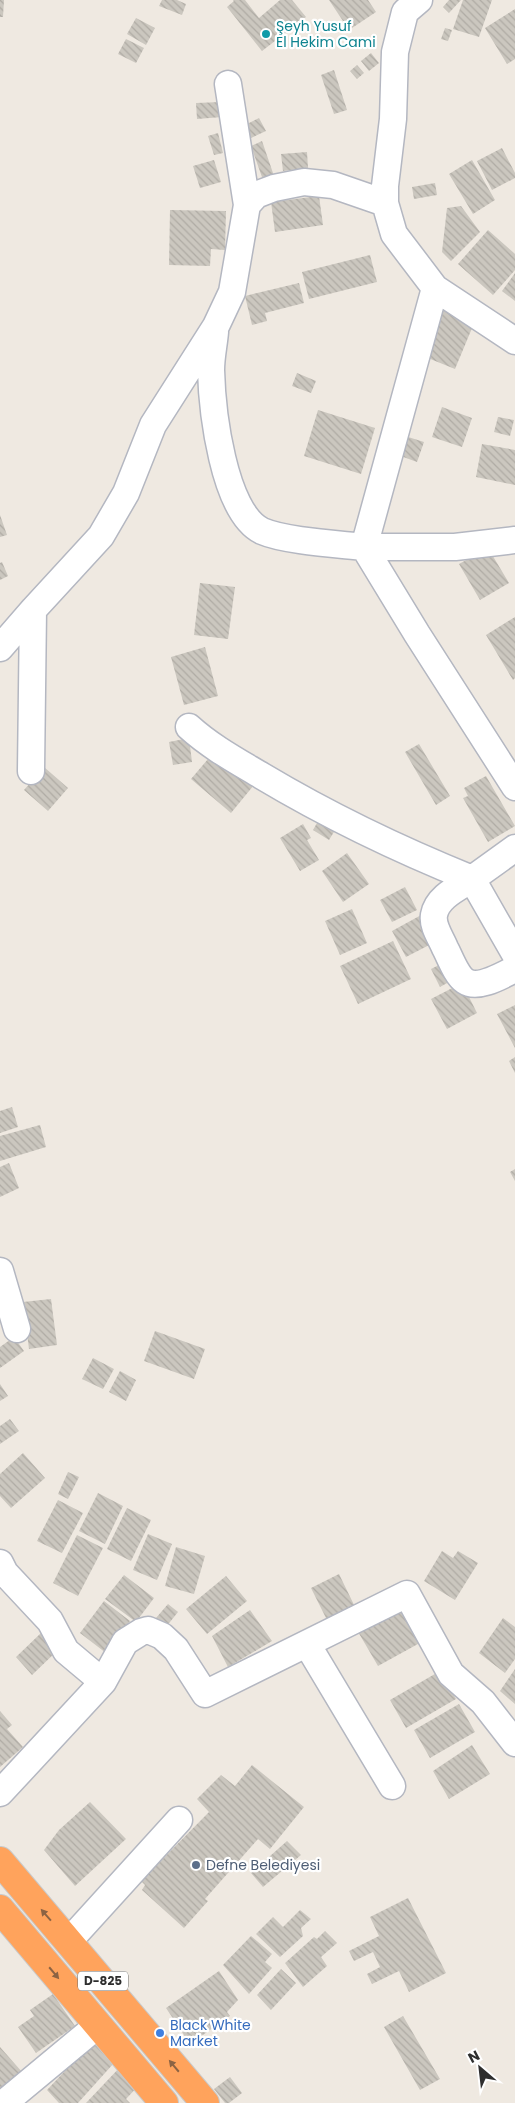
<svg xmlns="http://www.w3.org/2000/svg" width="515" height="2103" viewBox="0 0 515 2103" font-family="Poppins,sans-serif">
	<style>
		.building { fill: url(#building-back-hatch) }
		.lines { fill: none; stroke-linecap: round; stroke-linejoin: round }
		.minor-casing { stroke: #b4b7c1; stroke-width: 29 }
		.highway-casing { stroke: #c9c9c9; stroke-width: 30 }
		.minor { stroke: #fff; stroke-width: 26 }
		.highway { stroke: #ffa35c; stroke-width: 28 }
		.oneway { fill: #8c6343 }
		.culture-dot { fill: #0f9aa8; stroke: #fff; stroke-width: 2 }
		.service-dot { fill: #5c6f8a; stroke: #fff; stroke-width: 2 }
		.shop-dot { fill: #3f7fe0; stroke: #fff; stroke-width: 2 }
		.labels { text-anchor: middle; stroke-width: 4.5; stroke-linejoin: round; paint-order: stroke }
		.shield { fill: #fff; stroke: #6d6d6d; stroke-width: 1 }
		.shield-label { font-size: 12px; font-weight: bold; fill: #2e2e2e }
		.culture-label { font-size: 14px; fill: #0d838f; stroke: #fff; text-anchor: start }
		.service-label { font-size: 14px; fill: #4e5e75; stroke: #fff; text-anchor: start }
		.shop-label { font-size: 14px; fill: #366cbe; stroke: #fff; text-anchor: start }
	</style>
	<defs>
		<pattern id="building-back-hatch" width="6" height="6" patternUnits="userSpaceOnUse" patternTransform="scale(1.25)"><rect width="6" height="6" fill="#cbc7bf"/><path d="M-1 5l2 2M0 0l6 6M5-1l2 2" fill="none" stroke="#afaba4"/></pattern>
	</defs>
	<rect width="100%" height="100%" fill="#efe9e1"/>
	<path class="building" d="M0,0H4L3,17H0Z
		M162,0H177L186,4L182,15L159,6Z
		M233,0H245L259,18L280,0H292L306,17L262,51L227,7L234,1Z
		M329,0H368L376,12L349,30Z
		M449,0H461L449,13L443,7Z
		M463,0H492L479,37L453,29Z
		M515,9V59L507,64L485,28Z
		M136,18L155,28L146,45L127,34Z
		M445,28L452,30L448,41L441,39Z
		M126,39L144,48L136,63L118,54Z
		M371,53L379,63L369,71L361,61Z
		M357,65L364,73L357,79L350,71Z
		M334,70L347,110L334,114L321,75Z
		M221,102L222,117L197,119L196,103Z
		M259,118L266,131L251,138L245,125Z
		M218,133L223,153L214,155L208,136Z
		M262,141L274,176L263,180L251,146Z
		M502,148L515,173V178L492,190L477,161Z
		M307,152L308,168L283,171L281,154Z
		M214,160L221,182L200,188L193,166Z
		M472,160L495,200L473,214L449,174Z
		M435,183L437,195L414,199L412,187Z
		M319,196L323,225L275,232L271,202Z
		M461,206L480,232L451,261L442,252L447,208Z
		M170,210L226,211L225,250L211,249L210,266L169,265Z
		M488,230L515,254V270L493,295L458,264Z
		M370,255L377,282L309,299L302,272Z
		M515,273V301L502,291Z
		M299,283L304,303L265,313L267,321L252,325L245,296Z
		M444,308L475,321L455,369L423,356Z
		M297,373L316,381L311,393L292,386Z
		M442,407L472,418L462,447L432,437Z
		M318,410L375,428L361,474L304,456Z
		M498,417L514,420L510,436L494,432Z
		M405,436L424,442L417,462L398,455Z
		M482,444L515,450V485L476,477Z
		M0,515L7,535L0,537Z
		M488,548L509,583L480,600L459,564Z
		M2,562L8,576L0,580V563Z
		M200,583L235,587L228,639L194,635Z
		M515,617V678L513,680L486,635Z
		M205,647L218,696L184,705L171,657Z
		M189,738L192,762L173,765L169,742Z
		M419,744L450,796L436,805L405,752Z
		M214,752L254,785L231,813L191,779Z
		M44,767L68,788L48,811L24,790Z
		M486,776L515,826L488,842L463,798L468,796L464,788Z
		M321,816L337,827L329,840L313,830Z
		M303,824L311,838L307,840L319,860L300,871L280,838Z
		M347,853L369,884L343,902L322,871Z
		M405,887L417,910L392,922L380,900Z
		M352,909L367,943L340,955L325,921Z
		M423,914L437,941L406,957L392,931Z
		M393,941L411,979L358,1004L340,966Z
		M447,961L456,978L440,987L431,969Z
		M462,983L477,1013L447,1029L431,999Z
		M515,1005V1048L497,1014Z
		M515,1057V1073L509,1061Z
		M12,1107L18,1127L0,1133V1111Z
		M40,1125L46,1147L0,1161V1136Z
		M9,1163L19,1188L0,1197V1167Z
		M515,1169V1181L510,1172Z
		M51,1299L57,1345L29,1349L23,1302Z
		M155,1331L205,1349L194,1379L144,1361Z
		M14,1337L24,1351L0,1368V1347Z
		M93,1358L114,1369L103,1389L82,1379Z
		M120,1371L136,1380L126,1401L109,1392Z
		M0,1384L8,1396L0,1401Z
		M10,1419L19,1431L0,1444V1426Z
		M23,1453L45,1478L11,1508L0,1496V1474Z
		M68,1472L79,1477L68,1499L58,1494Z
		M98,1493L123,1506L105,1544L79,1531Z
		M58,1500L83,1513L62,1553L37,1541Z
		M127,1508L151,1520L131,1561L107,1549Z
		M148,1534L172,1544L157,1580L133,1570Z
		M77,1535L103,1548L78,1596L53,1583Z
		M176,1547L205,1556L194,1594L165,1586Z
		M442,1551L453,1558L458,1551L478,1563L455,1600L424,1581Z
		M339,1574L356,1609L328,1622L311,1588Z
		M124,1575L154,1598L136,1622L105,1599Z
		M226,1576L247,1601L207,1634L186,1609Z
		M104,1601L130,1621L106,1653L80,1633Z
		M407,1602L427,1639L378,1666L357,1630Z
		M168,1604L178,1612L166,1627L156,1618Z
		M250,1610L272,1641L228,1667L212,1636Z
		M503,1618L515,1627V1659L505,1673L479,1653Z
		M41,1633L58,1650L32,1675L16,1657Z
		M515,1669V1704L500,1691Z
		M440,1671L456,1699L406,1728L390,1700Z
		M459,1704L475,1732L430,1758L414,1730Z
		M0,1711L12,1725L7,1729L23,1747L0,1767Z
		M472,1745L490,1774L449,1799L433,1771Z
		M252,1765L304,1807L270,1849L258,1839L205,1899L208,1901L184,1928L142,1890L145,1885L141,1881L209,1812L197,1799L221,1775L235,1786Z
		M90,1802L126,1839L75,1886L44,1850L59,1830Z
		M287,1841L301,1855L263,1887L251,1873Z
		M408,1898L446,1973L409,1992L399,1971L372,1984L367,1974L380,1967L373,1952L354,1961L349,1951L379,1936L370,1917Z
		M300,1910L311,1919L301,1928L303,1936L280,1957L256,1934L273,1917L283,1927Z
		M325,1931L337,1943L321,1957L327,1966L303,1987L285,1963L314,1937L317,1939Z
		M251,1936L272,1954L265,1962L272,1968L249,1994L223,1965Z
		M281,1969L296,1983L271,2010L257,1995Z
		M219,1971L238,2000L227,2012L230,2016L190,2044L166,2008Z
		M53,1994L75,2026L36,2053L18,2027L34,2016L30,2010Z
		M403,2016L440,2079L420,2090L384,2027Z
		M93,2041L114,2063L78,2103H59L47,2090Z
		M0,2047L22,2072L0,2091Z
		M122,2065L142,2082L126,2099L130,2103H86Z
		M230,2077L242,2093L229,2103H225L214,2089Z"/>
	<g class="lines">
		<defs>
			<path id="minor" d="M419,0L405,12L395,52L393,119L385,186V203L394,234L435,288L515,341
				M247,205L256,195L274,188L304,182L333,185L385,203
				M435,288L364,547H455L515,540
				M215,332C214,344 211,357 211,370C212,409 223,512 262,531C285,541 337,544 364,547L417,634L515,787
				M0,648L33,610L101,536L126,493L153,425L216,326L232,292L247,205L228,84
				M189,727C211,747 237,761 262,776C329,816 400,850 472,879L515,848
				M31,771L33,610
				M515,954L472,879C458,888 437,897 434,915C432,926 441,938 445,948C450,957 456,975 465,981C478,990 503,975 515,969
				M0,1271L17,1329
				M0,1563L5,1573L50,1621L66,1651L103,1682
				M307,1644L392,1786
				M0,1793L103,1682L125,1642L141,1632L148,1630L162,1636L176,1649L205,1694L407,1594L451,1674L483,1702L515,1743
				M69,1941L179,1820
				M4,2103L98,2025"/>
			<path id="highway" d="M0,1861L205,2103
				M0,1909L164,2103"/>
		</defs>
		<use href="#minor" class="minor-casing"/>
		<use href="#highway" class="highway-casing"/>
		<use href="#minor" class="minor"/>
		<use href="#highway" class="highway"/>
	</g>
	<defs><path id="oneway-solid" d="M-6-.8H1V-3.2L6.5 0L1 3.2V.8H-6Z" transform="scale(1.25)"/></defs>
	<g class="oneway">
		<use href="#oneway-solid" transform="translate(46 1915) rotate(-131)"/>
		<use href="#oneway-solid" transform="translate(54 1973) rotate(50)"/>
		<use href="#oneway-solid" transform="translate(174 2066) rotate(-130)"/>
	</g>
	<circle class="culture-dot" cx="266" cy="34" r="5"/>
	<circle class="service-dot" cx="196" cy="1865" r="5"/>
	<circle class="shop-dot" cx="160" cy="2033" r="5"/>
	<g class="labels">
		<rect class="shield" x="78" y="1971.5" width="50" height="19" rx="4"/>
		<g class="shield-label">
			<text x="103" y="1985">D-825</text>
		</g>
		<g class="culture-label">
			<text x="276" y="31">Şeyh Yusuf<tspan x="276" dy="16">El Hekim Cami</tspan></text>
		</g>
		<g class="service-label">
			<text x="206" y="1870">Defne Belediyesi</text>
		</g>
		<g class="shop-label">
			<text x="170" y="2030">Black White<tspan x="170" dy="16">Market</tspan></text>
		</g>
	</g>
	<g transform="translate(480 2068) rotate(332)" stroke="#ffffff" stroke-width="4" paint-order="stroke">
	<path d="M0-4L9 19L0 12L-9 19Z" fill="#2e2e2e"/>
	<text y="-8" font-size="14" font-weight="bold" text-anchor="middle" fill="#2e2e2e">N</text>
	</g>
</svg>
